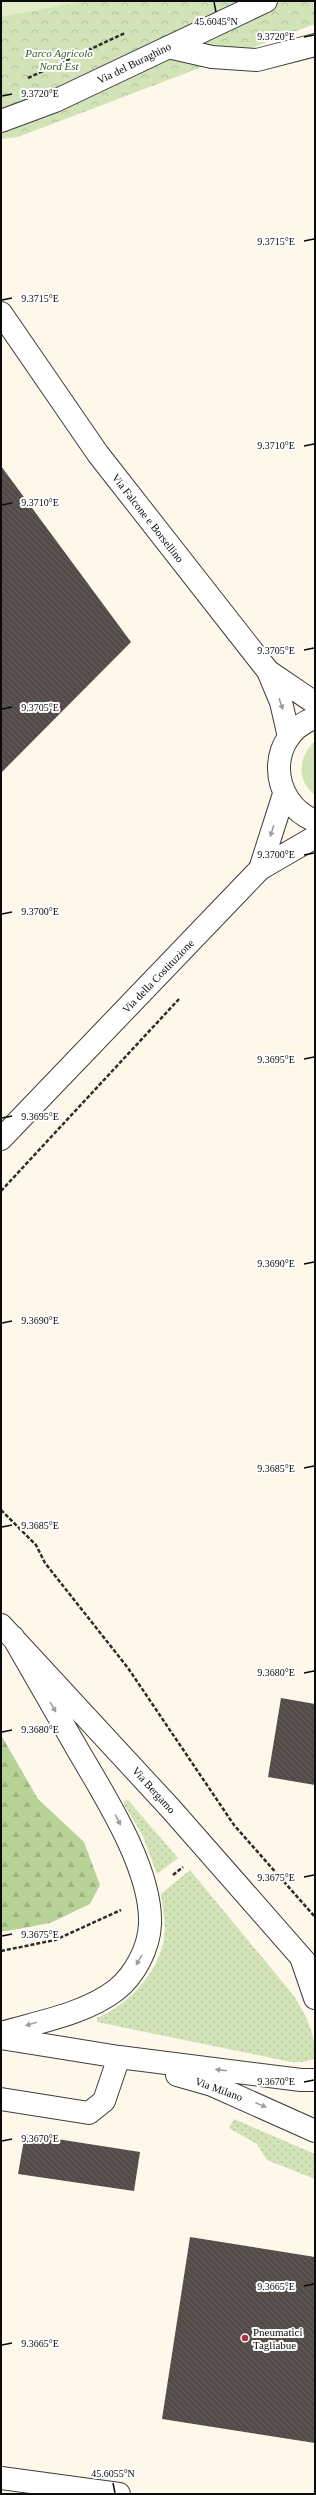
<svg xmlns="http://www.w3.org/2000/svg" width="316" height="2495" viewBox="0 0 316 2495" font-family="'Times New Roman',serif">
	<style>
		.grass { fill: url(#grass-dots) }
		.forest { fill: url(#forest-firs) }
		.park { fill: url(#park-crowns) }
		.garden { fill: #d2e4b7 }
		.pitch { fill: #e2ecc8 }
		.building { fill: url(#building-back-hatch) }
		.lines { fill: none; stroke-linecap: round; stroke-linejoin: round }
		.minor-casing { stroke: #3e3e3e; stroke-width: 24 }
		.path { stroke: #2d2d2d; stroke-width: 2.5; stroke-dasharray: 4 2; stroke-linecap: butt }
		.minor { stroke: #fff; stroke-width: 22 }
		.oneway { fill: #9d9d9d }
		.ticks { fill: none; stroke: #0b0b0b; stroke-width: 1.5 }
		.poi-dot { fill: #ae2f3f; stroke: #fff; stroke-width: 1.5 }
		.labels { text-anchor: middle; stroke-width: 4; stroke-linejoin: round; paint-order: stroke }
		.park-label { font-size: 11px; font-style: italic; fill: #325c21; stroke: #fff }
		.street-label { font-size: 11px; fill: #0b0b0b; stroke: #fff }
		.poi-label { font-size: 11px; fill: #0b0b0b; stroke: #fff; text-anchor: start }
		.ticks-label { font-size: 10px; text-anchor: middle; fill: #0b0b0b; stroke: #fff; stroke-width: 4; stroke-linejoin: round; paint-order: stroke }
	</style>
	<defs>
		<pattern id="grass-dots" width="8" height="8" patternUnits="userSpaceOnUse"><rect width="8" height="8" fill="#d2e4b7"/><path d="M2 2h.1M6 6h.1" fill="none" stroke="#b3c29c" stroke-width="1.8" stroke-linecap="round"/></pattern>
		<pattern id="forest-firs" width="22" height="20" patternUnits="userSpaceOnUse"><rect width="22" height="20" fill="#b7d398"/><path d="M5 1l3.5 6h-7zM16 11l3.5 6h-7z" fill="#9cb482"/></pattern>
		<pattern id="park-crowns" width="20" height="18" patternUnits="userSpaceOnUse"><rect width="20" height="18" fill="#d2e4b7"/><path d="M2 6a3 3 0 1 1 6 0M12 15a3 3 0 1 1 6 0" fill="none" stroke="#b3c29c"/></pattern>
		<pattern id="building-back-hatch" width="6" height="6" patternUnits="userSpaceOnUse"><rect width="6" height="6" fill="#524b48"/><path d="M-1 5l2 2M0 0l6 6M5-1l2 2" fill="none" stroke="#66605e"/></pattern>
	</defs>
	<rect width="100%" height="100%" fill="#fdf8ea"/>
	<path class="grass" d="M128,1800L178,1858L157,1874L142,1834L124,1805V1801Z
		M190,1870L294,1996C308,2019 315,2032 315,2059L303,2062H291L97,2022V2018C127,2006 160,1971 164,1938C166,1923 163,1909 161,1894Z
		M234,2119L315,2154V2179L267,2160L257,2144L229,2128Z"/>
	<path class="forest" d="M1,1735L38,1799L84,1842L100,1885L90,1904L50,1923L7,1931H1Z"/>
	<path class="park" d="M1,1H315V24L18,137L1,139Z"/>
	<path class="garden" d="M315,741V795C296,780 298,757 315,741Z"/>
	<path class="pitch" d="M1,1H86L1,17Z"/>
	<path class="building" d="M1,466L131,642L1,773Z
		M281,1698L315,1704V1785L268,1777Z
		M25,2134L140,2152L134,2191L18,2174Z
		M190,2237L315,2257V2443L162,2419Z"/>
	<g class="lines">
		<defs>
			<path id="minor" d="M168,47L212,57L257,60L315,45
				M1,121L55,101L266,1
				M1,313L98,454L268,671L315,703
				M268,671L281,702L289,737
				M315,718C266,735 268,802 315,821
				M260,869L315,837
				M1,1139L260,869L284,794
				M1,1625L171,1809L315,1973
				M302,1960L315,1998
				M1,2033C38,2022 85,2014 116,1990C135,1975 149,1948 150,1924C152,1870 106,1798 79,1752C57,1714 35,1675 13,1637
				M1,2038L119,2057L301,2080H315
				M177,2075L212,2085L315,2131
				M1,2099L89,2113L104,2101L119,2057
				M1,2478L119,2494"/>
		</defs>
		<use href="#minor" class="minor-casing"/>
		<path class="path" d="M28,78L125,33
			M1,1191L179,999
			M1,1510L36,1545L45,1563L128,1668L234,1825L315,1917
			M173,1875L183,1867
			M1,1951L55,1940L121,1910"/>
		<use href="#minor" class="minor"/>
	</g>
	<defs><path id="oneway-solid" d="M-6-.8H1V-3.2L6.5 0L1 3.2V.8H-6Z"/></defs>
	<g class="oneway">
		<use href="#oneway-solid" transform="translate(281 704) rotate(71)"/>
		<use href="#oneway-solid" transform="translate(272 831) rotate(108)"/>
		<use href="#oneway-solid" transform="translate(53 1707) rotate(60)"/>
		<use href="#oneway-solid" transform="translate(118 1820) rotate(62)"/>
		<use href="#oneway-solid" transform="translate(139 1960) rotate(120)"/>
		<use href="#oneway-solid" transform="translate(31 2024) rotate(163)"/>
		<use href="#oneway-solid" transform="translate(221 2070) rotate(-173)"/>
		<use href="#oneway-solid" transform="translate(261 2105) rotate(22)"/>
	</g>
	<path class="ticks" d="M214,2L216,12M304,37L314,35M2,96L12,94M304,241L314,239M2,300L12,298M304,446L314,444M2,505L12,503M304,650L314,648M2,709L12,707M304,855L314,853M2,914L12,912M304,1059L314,1057M2,1118L12,1116M304,1264L314,1262M2,1323L12,1321M304,1468L314,1466M2,1527L12,1525M304,1673L314,1671M2,1732L12,1730M304,1877L314,1875M2,1936L12,1934M304,2082L314,2080M2,2141L12,2139M304,2286L314,2284M2,2345L12,2343M113,2483L115,2493"/>
	<circle class="poi-dot" cx="245" cy="2338" r="4"/>
	<g class="labels">
		<g class="park-label">
			<text x="59" y="57">Parco Agricolo<tspan x="59" dy="13">Nord Est</tspan></text>
		</g>
		<g class="street-label">
			<text transform="translate(134 63) rotate(-26)" y="4">Via del Buraghino</text>
			<text transform="translate(148 518) rotate(52)" y="4">Via Falcone e Borsellino</text>
			<text transform="translate(158 976) rotate(-46)" y="4">Via della Costituzione</text>
			<text transform="translate(154 1790) rotate(48)" y="4">Via Bergamo</text>
			<text transform="translate(219 2089) rotate(20)" y="4">Via Milano</text>
		</g>
		<g class="poi-label">
			<text x="253" y="2336">Pneumatici<tspan x="253" dy="13">Tagliabue</tspan></text>
		</g>
	</g>
	<g class="ticks-label">
		<text x="216" y="25">45.6045°N</text>
		<text x="276" y="40">9.3720°E</text>
		<text x="40" y="97">9.3720°E</text>
		<text x="276" y="245">9.3715°E</text>
		<text x="40" y="302">9.3715°E</text>
		<text x="276" y="449">9.3710°E</text>
		<text x="40" y="506">9.3710°E</text>
		<text x="276" y="654">9.3705°E</text>
		<text x="40" y="711">9.3705°E</text>
		<text x="276" y="858">9.3700°E</text>
		<text x="40" y="915">9.3700°E</text>
		<text x="276" y="1063">9.3695°E</text>
		<text x="40" y="1120">9.3695°E</text>
		<text x="276" y="1267">9.3690°E</text>
		<text x="40" y="1324">9.3690°E</text>
		<text x="276" y="1472">9.3685°E</text>
		<text x="40" y="1529">9.3685°E</text>
		<text x="276" y="1676">9.3680°E</text>
		<text x="40" y="1733">9.3680°E</text>
		<text x="276" y="1881">9.3675°E</text>
		<text x="40" y="1938">9.3675°E</text>
		<text x="276" y="2085">9.3670°E</text>
		<text x="40" y="2142">9.3670°E</text>
		<text x="276" y="2290">9.3665°E</text>
		<text x="40" y="2347">9.3665°E</text>
		<text x="113" y="2477">45.6055°N</text>
	</g>
	<rect width="316" height="2495" fill="none" stroke="#0b0b0b" stroke-width="4"/>
</svg>
